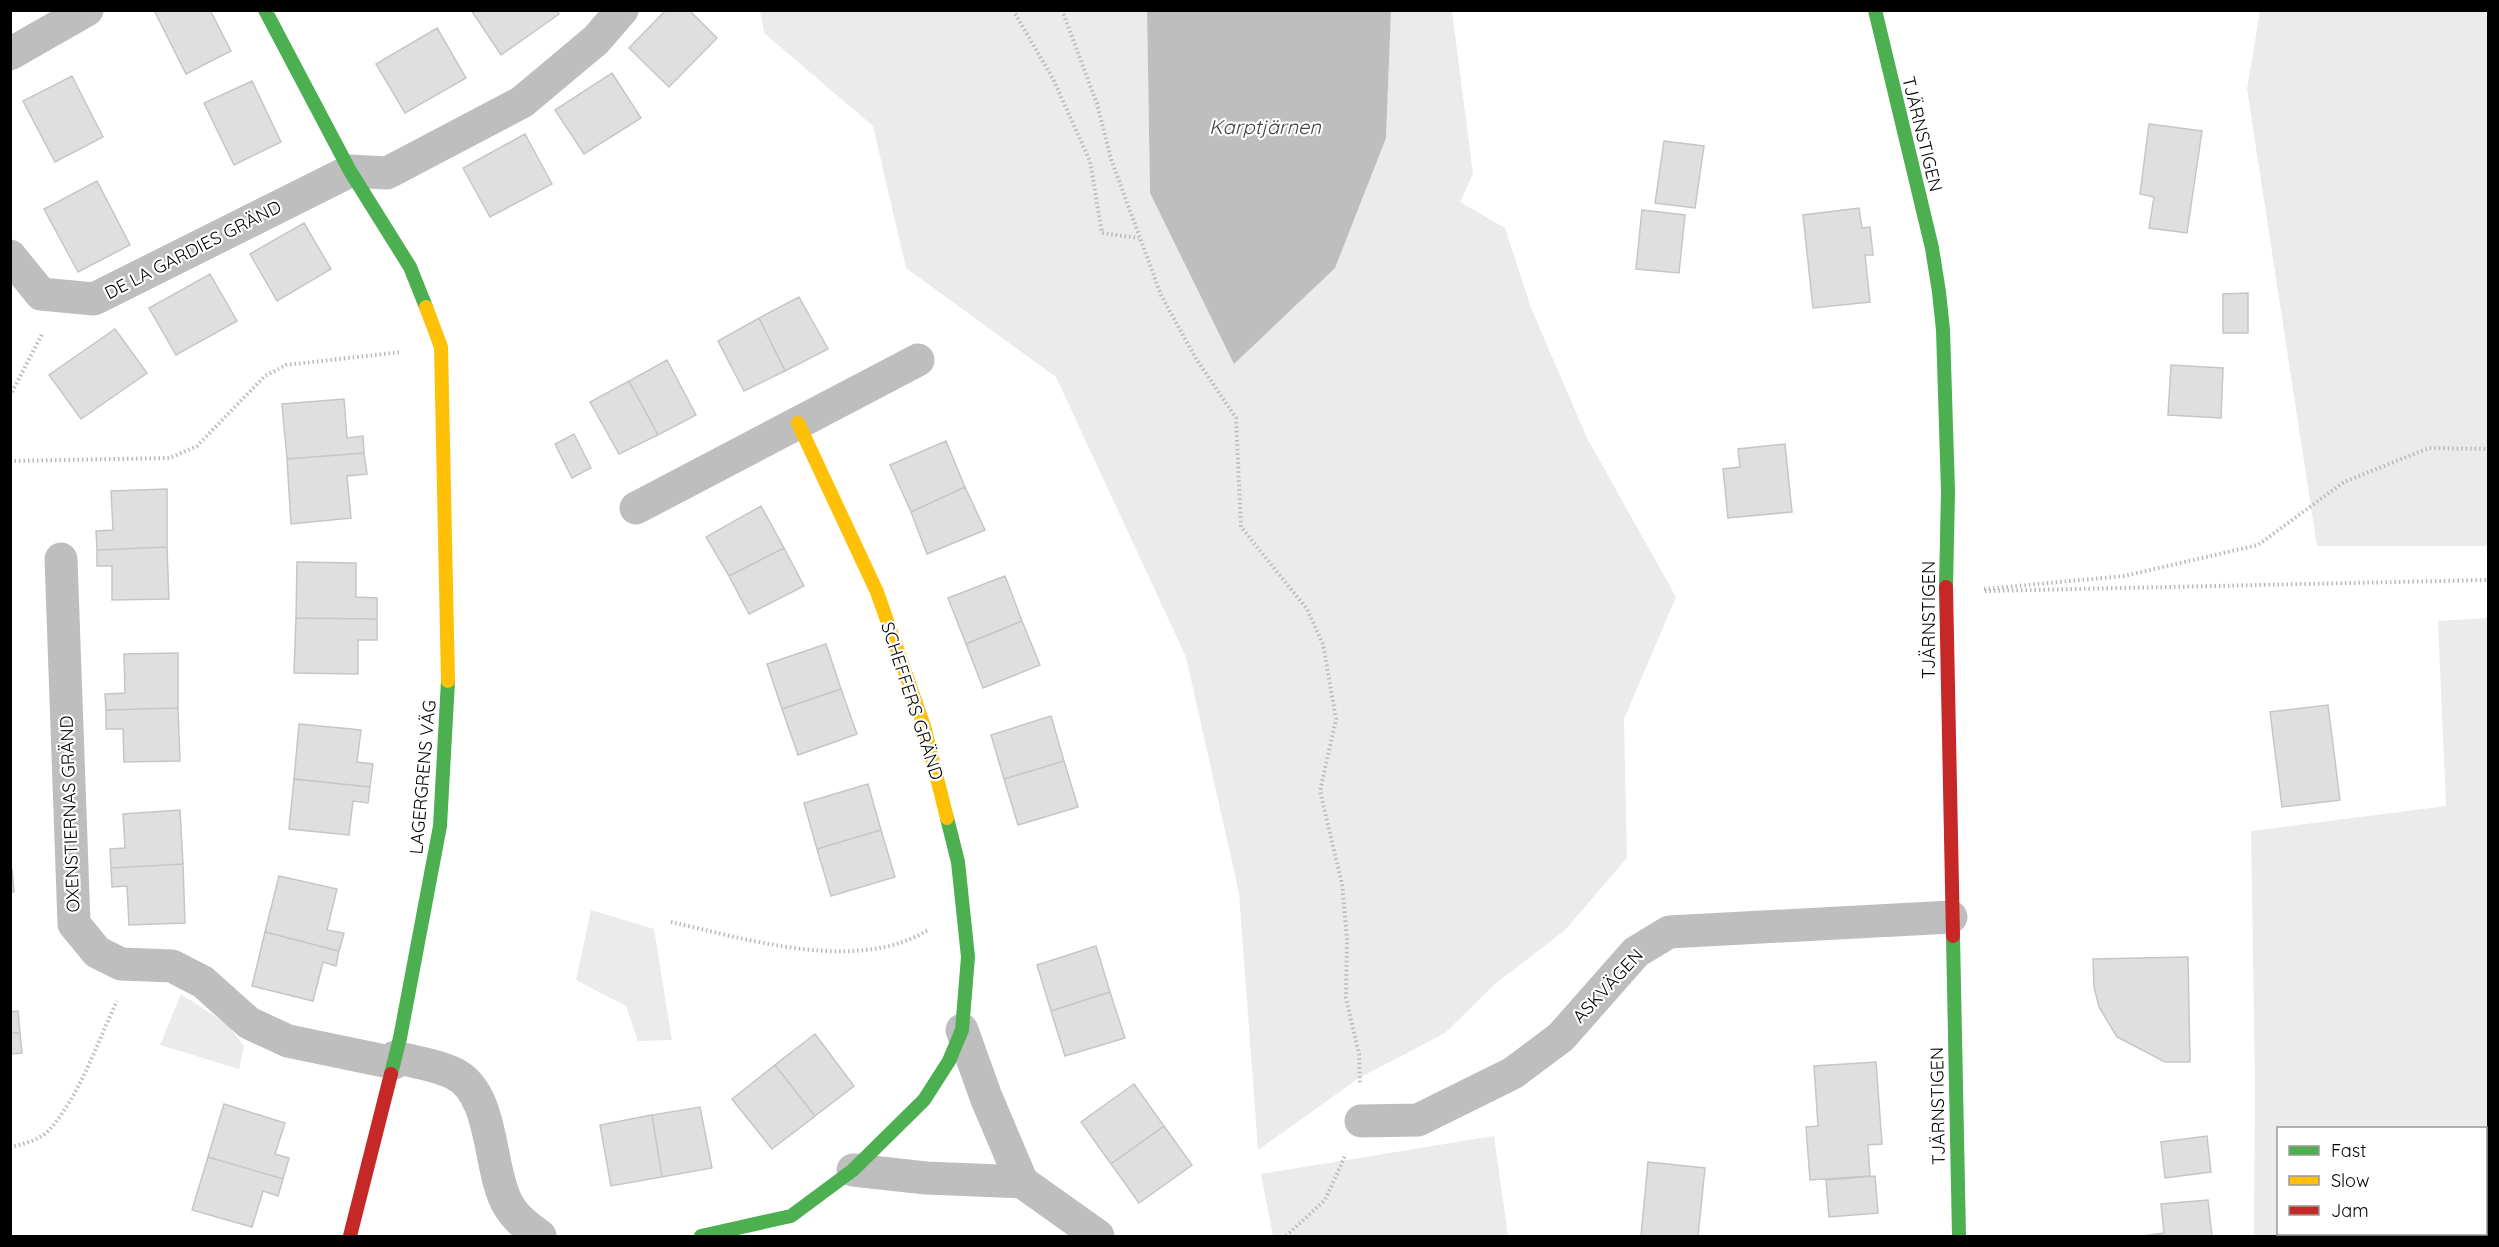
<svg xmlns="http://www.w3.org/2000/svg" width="2499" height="1247" viewBox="0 0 2499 1247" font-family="Quicksand,sans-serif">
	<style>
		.green { fill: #ebebeb; fill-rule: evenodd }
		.water { fill: #bebebe }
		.building { fill: #dfdfdf; stroke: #c6c6c6; stroke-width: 1.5 }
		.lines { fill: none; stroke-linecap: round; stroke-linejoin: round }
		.path { stroke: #b9b9b9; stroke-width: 4; stroke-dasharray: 1.5 3; stroke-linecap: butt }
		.street { stroke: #bebebe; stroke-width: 33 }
		.fast { stroke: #4caf50; stroke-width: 14 }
		.slow { stroke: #ffc107; stroke-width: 14 }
		.jam { stroke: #c62828; stroke-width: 14 }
		.labels { text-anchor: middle; stroke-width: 4.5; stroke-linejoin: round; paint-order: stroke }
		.street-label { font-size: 18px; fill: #000; stroke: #fff }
		.water-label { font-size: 20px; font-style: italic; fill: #434343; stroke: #fff }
	</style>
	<rect width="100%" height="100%" fill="#fff"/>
	<path class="green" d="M760,11H1147L1150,193L1386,138L1391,11H1452L1473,174L1460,202L1505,228L1531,308L1587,438L1676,597L1624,719L1627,858L1565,930L1495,984L1445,1033L1359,1078L1258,1150L1239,893L1186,657L1056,377L906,268L873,126L764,33Z
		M2260,11H2488V546H2317L2247,89Z
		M2488,618V1236H2254L2255,1084L2251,831L2446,806L2438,621ZM2486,1128V1234H2278V1128Z
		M591,910L654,929L672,1040L638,1041L626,1006L576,980Z
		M181,994L228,1025L244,1046L239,1069L160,1045Z
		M1494,1136L1508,1236H1273L1261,1174Z"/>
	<path class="water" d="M1147,11H1391L1386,138L1335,268L1234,364L1150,193Z"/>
	<path class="building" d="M154,10H210L231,51L186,74Z
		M471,10H557L559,14L501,55Z
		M666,10H689L717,38L669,87L629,48Z
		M437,28L466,78L405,113L376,64Z
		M612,73L641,118L584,154L555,110Z
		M72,76L103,137L55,162L23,101Z
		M252,81L281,142L234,165L204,103Z
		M2149,124L2202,131L2187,233L2149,228L2154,197L2140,194Z
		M525,134L552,184L490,217L463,168Z
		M1664,141L1704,146L1695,208L1655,203Z
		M97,181L130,245L78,272L44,209Z
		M1859,208L1862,228L1870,227L1873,255H1865L1870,302L1813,308L1803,215Z
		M1642,210L1685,215L1679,273L1636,269Z
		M304,223L331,269L277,301L250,254Z
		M210,274L237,321L176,355L149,308Z
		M2248,293V333H2223V294Z
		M799,297L828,349L785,371L759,318Z
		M759,318L785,371L744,391L718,341Z
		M115,329L147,373L81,419L49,375Z
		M667,360L696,415L658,435L629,381Z
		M2171,365L2223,368L2221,418L2168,415Z
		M629,381L658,435L619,454L590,402Z
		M344,399L347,438L363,436L364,453L287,459L282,404Z
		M574,434L591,468L572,478L555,444Z
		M946,441L965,487L911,512L890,465Z
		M1785,444L1792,512L1728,518L1723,469L1740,467L1738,449Z
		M364,453L367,474L347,476L351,518L291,524L287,459Z
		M965,487L985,530L927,554L911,512Z
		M167,489V547L97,550L96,531L113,530L111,491Z
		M761,506L784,548L729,576L706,537Z
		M167,547L169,599L112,600V566H97V550Z
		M784,548L804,586L749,614L729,576Z
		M297,562L356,563V597L377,598V619L296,618Z
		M1005,576L1022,621L966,644L948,598Z
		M296,618L377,619V640H358V674L294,673Z
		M1022,621L1040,665L983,688L966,644Z
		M826,644L841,689L782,709L767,664Z
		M178,653V708L106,710L105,694L125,693L124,654Z
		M841,689L857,734L798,755L782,709Z
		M2328,705L2340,800L2282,807L2270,712Z
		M178,708L180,761L124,762L123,729H106V710Z
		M1051,716L1064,761L1004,779L991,735Z
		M299,724L361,730L357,762L373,764L370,787L294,779Z
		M1064,761L1078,807L1018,825L1004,779Z
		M294,779L370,787L368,803L353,801L349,835L289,829Z
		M868,784L881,830L817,849L804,803Z
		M180,810L183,864L111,868L110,849L125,848L123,814Z
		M881,830L895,877L831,896L817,849Z
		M183,864L185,923L129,925L127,886L112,887L111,868Z
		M12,870L14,892H10V871Z
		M279,876L337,889L327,930L344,933L339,951L265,932Z
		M265,932L339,951L336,966L323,962L313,1001L252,986Z
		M1096,946L1110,992L1051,1011L1037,965Z
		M2188,957L2190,1062H2165L2117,1037L2099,1007L2094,987L2093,959Z
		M1110,992L1125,1038L1065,1056L1051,1011Z
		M18,1011L20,1033H10V1012Z
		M10,1033H20L22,1053L10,1054Z
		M815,1034L854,1086L815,1116L775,1065Z
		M1876,1062L1882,1144L1868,1145L1870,1176L1810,1180L1806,1127L1818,1126L1814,1066Z
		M775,1065L815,1116L772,1149L732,1099Z
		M1134,1084L1164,1126L1111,1164L1081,1122Z
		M224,1104L285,1123L275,1154L289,1158L283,1179L208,1157Z
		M700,1107L712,1168L662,1177L652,1115Z
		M652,1115L662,1177L611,1186L600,1125Z
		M1164,1126L1192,1165L1139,1203L1111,1164Z
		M2207,1136L2211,1172L2165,1178L2161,1142Z
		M208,1157L283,1179L278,1196L263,1191L252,1227L192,1210Z
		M1648,1162L1705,1168L1698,1236H1641Z
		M1875,1176L1878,1213L1829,1217L1826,1180Z
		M2208,1200L2212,1236H2143L2164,1233L2161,1204Z"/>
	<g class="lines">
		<path class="path" d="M1013,10L1053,79L1090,161L1102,233L1139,238
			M1062,10L1097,104L1111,159L1161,295L1195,357L1236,418L1241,527L1307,609L1323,644L1336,719L1320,791L1342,884L1347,939L1346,998L1359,1054L1360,1084
			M10,396L43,332
			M10,461L170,458L197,446L265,376L286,365L402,352
			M1984,589L2124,576L2258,545L2344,482L2429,448L2488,449
			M1985,591L2488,580
			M671,922C747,939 857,974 928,930
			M10,1147C25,1144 42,1139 51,1128C79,1096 99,1039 117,1001
			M1286,1236L1325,1200L1346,1154"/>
		<path class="street" d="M10,54L87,10
			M10,256L41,294L94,299L350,171L387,173L522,102L596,40L622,10
			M636,508L918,360
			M61,559L74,924L97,952L121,964L172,966L203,982L249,1023L288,1041L394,1063
			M962,1030L986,1097L1022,1182L1098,1236
			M395,1057C414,1062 436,1065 453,1073C494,1092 488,1164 506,1201C514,1217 526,1226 540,1236
			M1361,1121L1418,1120L1513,1073L1561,1037L1636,952L1669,932L1951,917
			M853,1170L926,1178L1022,1182"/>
		<path class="fast" d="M265,10L350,171L410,267L426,307
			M1875,10L1932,248L1939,292L1943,330L1948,491L1946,587
			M1953,936L1959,1236
			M391,1074L400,1038L440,826L448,681
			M701,1236L791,1216L853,1170L924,1100L949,1061L962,1030L968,957L958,862L947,818"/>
		<path class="slow" d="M426,307L441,347L448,681
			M798,423L877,592L924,726L947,818"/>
		<path class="jam" d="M1946,587L1953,936
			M350,1236L391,1074"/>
	</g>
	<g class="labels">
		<g class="street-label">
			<text transform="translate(1922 134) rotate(76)" y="6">TJÄRNSTIGEN</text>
			<text transform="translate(193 250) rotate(-27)" y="6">DE LA GARDIES GRÄND</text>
			<text transform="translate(1929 620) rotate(-90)" y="6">TJÄRNSTIGEN</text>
			<text transform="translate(912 701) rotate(72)" y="6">SCHEFFERS GRÄND</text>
			<text transform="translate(423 777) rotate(-85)" y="6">LAGERGRENS VÄG</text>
			<text transform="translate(70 814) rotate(-92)" y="6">OXENSTIERNAS GRÄND</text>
			<text transform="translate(1608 986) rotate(-47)" y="6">ASKVÄGEN</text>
			<text transform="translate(1938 1106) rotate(-91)" y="6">TJÄRNSTIGEN</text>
		</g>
		<g class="water-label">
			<text x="1265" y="134">Karptjärnen</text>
		</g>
	</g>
	<rect width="2499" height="1247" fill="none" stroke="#000000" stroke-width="24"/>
	<rect x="2277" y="1127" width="210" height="108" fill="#ffffff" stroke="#999999" stroke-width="1.5"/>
	<rect x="2289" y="1146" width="30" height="9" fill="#4caf50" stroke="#999999" stroke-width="1.5"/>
	<text x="2331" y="1157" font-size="18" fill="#000000">Fast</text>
	<rect x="2289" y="1176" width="30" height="9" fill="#ffc107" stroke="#999999" stroke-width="1.5"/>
	<text x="2331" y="1187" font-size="18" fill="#000000">Slow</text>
	<rect x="2289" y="1206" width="30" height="9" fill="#c62828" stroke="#999999" stroke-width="1.5"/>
	<text x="2331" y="1217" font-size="18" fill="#000000">Jam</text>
</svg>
